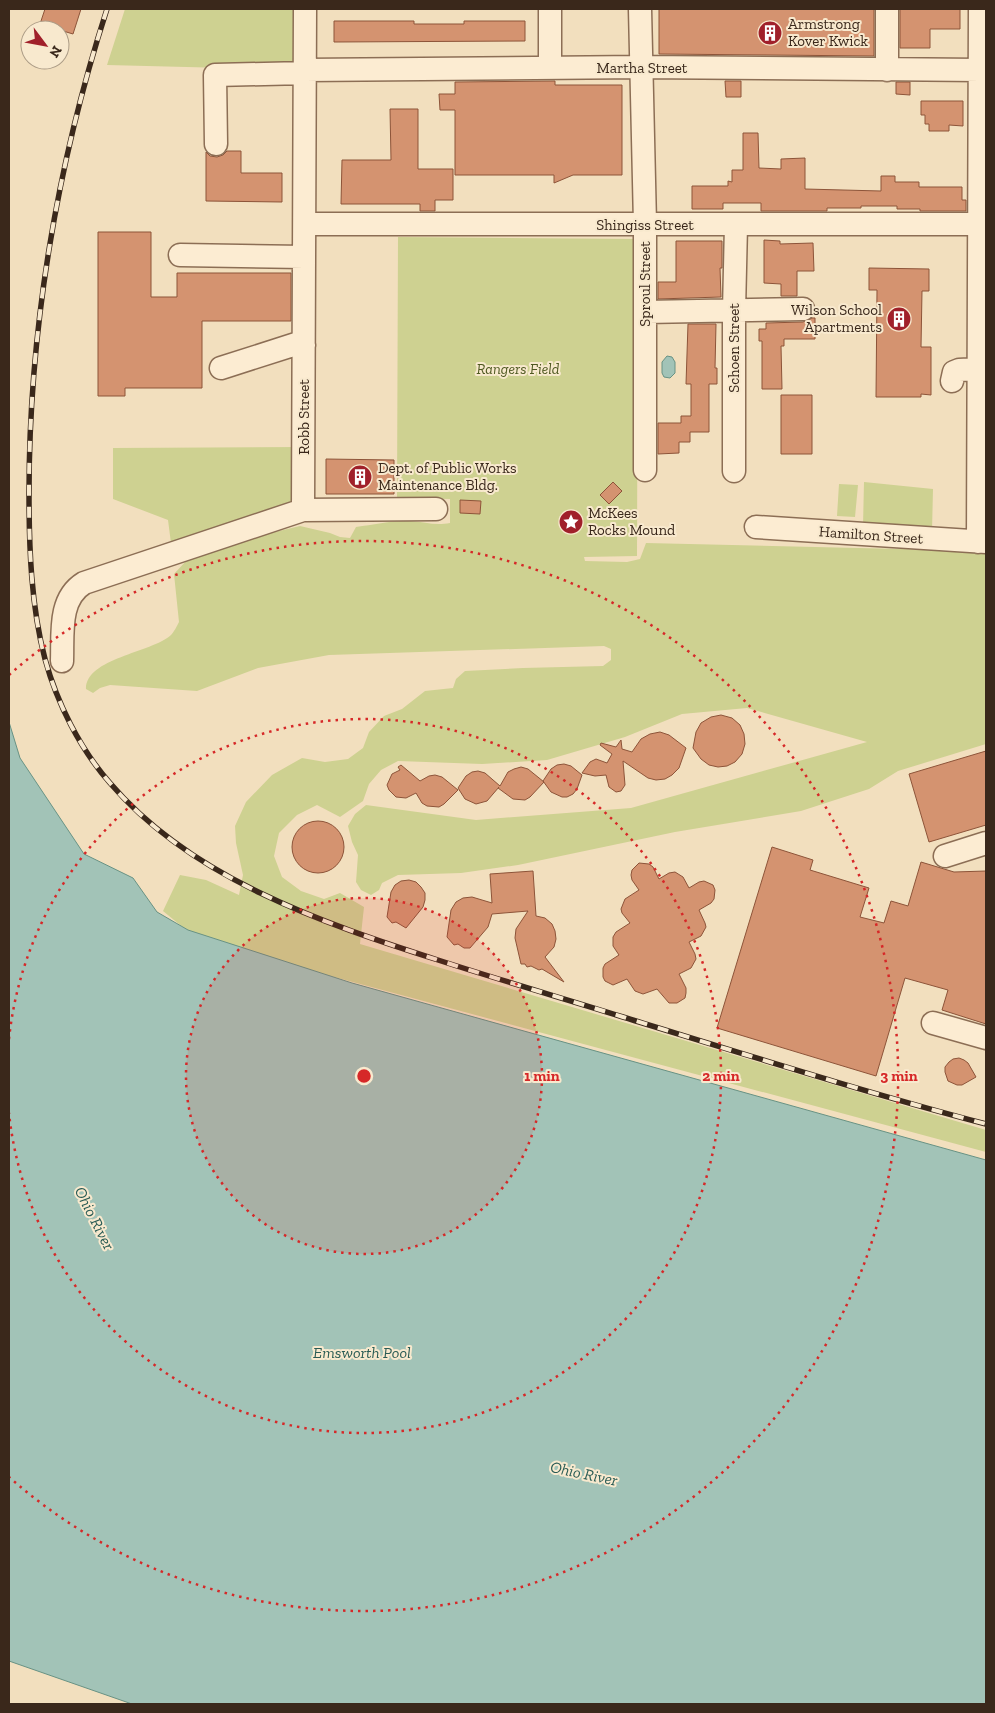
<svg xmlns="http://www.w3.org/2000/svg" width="995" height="1713" viewBox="0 0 995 1713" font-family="'Zilla Slab',serif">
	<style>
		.green { fill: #ced191 }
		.water { fill: #a2c3b7; stroke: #689284 }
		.building { fill: #d49370; stroke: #8d5439 }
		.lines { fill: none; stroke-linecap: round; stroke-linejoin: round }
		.minor-casing { stroke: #8c6e55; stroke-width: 25 }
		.minor { stroke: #fcecd2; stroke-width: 22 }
		.rail-casing { stroke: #3a281b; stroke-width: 5.5 }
		.rail { stroke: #f8e9ce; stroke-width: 4; stroke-dasharray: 11; stroke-linecap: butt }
		.ring { fill: none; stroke: #d62828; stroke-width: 2.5; stroke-dasharray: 2.5 5 }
		.labels { text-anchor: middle; stroke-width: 4; stroke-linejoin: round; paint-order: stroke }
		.poi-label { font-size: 15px; fill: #3a281b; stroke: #f8e9ce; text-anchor: start }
		.street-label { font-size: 15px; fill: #3a281b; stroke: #f8e9ce }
		.park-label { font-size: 15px; font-style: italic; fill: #4e5820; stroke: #f8e9ce }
		.water-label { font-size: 16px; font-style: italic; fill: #295b54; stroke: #f8e9ce }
		.centre { fill: #d62828; stroke: #f8e9ce; stroke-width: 2.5 }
		.ring-label { font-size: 15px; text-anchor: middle; font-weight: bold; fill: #d62828; stroke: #f8e9ce; stroke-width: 4; stroke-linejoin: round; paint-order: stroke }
	</style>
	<rect width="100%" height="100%" fill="#f2dfbe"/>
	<path class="green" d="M125,9H305L304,70L107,65Z
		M398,237L638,239L637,556L584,557L585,561L627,562L640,559L646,543L986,551V744L898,771L869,789L801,811L675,832L518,865L461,873L398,875L382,883L379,890L371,895L361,890L356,882L358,855L352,842L348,826L355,814L366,805L476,820L631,808L867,742L747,708L682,714L625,737L547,760L482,764L398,761L381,770L369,784L363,801L340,817L317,805L297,815L279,833L274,856L282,877L301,891L324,899L340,893L364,907L360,944L986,1130V1152L226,948L191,934L163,911L180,875L206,880L239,895L243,875L236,843L235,826L246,802L272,775L302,758L325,762L348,759L363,748L369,732L384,716L402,709L425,691L453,688L456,679L465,671L523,668L603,666L611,660V649L604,646L329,655L258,668L197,691L110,685L100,688L93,693L86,689C86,658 151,653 171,635C174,632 177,626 179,622L174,574L186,561L250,538L300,526L330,533L340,537L350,538L356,527C374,525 393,520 411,521C425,522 435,526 450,523V499L397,498Z
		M302,447L301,508L172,551L168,520L113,499V448Z
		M864,482L933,489L932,531L863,526Z
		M839,484L858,485L855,517L837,516Z"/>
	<path class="water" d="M667,356L672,357L675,362V373L670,378L664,377L662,373V362Z
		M9,722L20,758L84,854L133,878L157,912L188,930L352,983L986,1160V1704H132L9,1661Z"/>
	<path class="building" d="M45,9H81L73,34L40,24Z
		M659,9H874V56L659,54Z
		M900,9H960V29H930V48H900Z
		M334,21H414V24H464V21H525V41L334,42Z
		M555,81V85H622V175H573L554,183V175H455V110H440L439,94H455V82Z
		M725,81H741V97H726Z
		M896,82H910V95L896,94Z
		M921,101H963V126L949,125V131H929V124H925V115H921Z
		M390,109H418V169H453V200H435V211H420V204H341L342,160H391Z
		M743,133H758L759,168L781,169V159L805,158V189L881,191V176H895V182H919V187H962V200H966V211H920V209H897V206H861V208H827V211H761V203H723V209H692V186H728V181L732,182V170H743Z
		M227,151H241V173H282V202L206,201V152L210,156L217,157L223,155Z
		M98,232H151V297H177V273H291V321H202V388H125V396H98Z
		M764,240L780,241V244L813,243L814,271H797V296H781V284L764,283Z
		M676,241H722V268H720L721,297L658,299V282H676Z
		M869,268L929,269V291H922L921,347H931V395L921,394V397H876L877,290H869Z
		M812,318H815V339H784V346H781L782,389H762V341H759V329H766V323L803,322Z
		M688,324H716L715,368H717V384H709V432H690V442H679V453L658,454V423H681V416H691V384H686Z
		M781,395H812V454H781Z
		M326,459L394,460V494H326Z
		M613,482L622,491L609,504L600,495Z
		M460,500L481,501L480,514L460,513Z
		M721,715L732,718L740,725L744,734L745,744L742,754L735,762L727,766L718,767L709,765L701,759L693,748L696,732L701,723L711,717Z
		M660,732L669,735L686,748L679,768L672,775L665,779L656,780L648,778L623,761L625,785L621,791L616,792L609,787L606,775L595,776L582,773L590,762L596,759L607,763L612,754L600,745L601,743L616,747L621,740L622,749L632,752L641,739L650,734Z
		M986,751V825L929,842L909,774Z
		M564,764L571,766L582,775L577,789L573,794L567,797H562L551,792L543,781L551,769L557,765Z
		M401,765L420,781L429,776L435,775L442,777L458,790L444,804L439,807L427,806L422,803L416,793L406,798L396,797L389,790L387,785L392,774L400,770L398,767Z
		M521,767L528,769L544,782L530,797L525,800L513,799L498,788L499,787L487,801L476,804L465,799L458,788L466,776L472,772L478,771L485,773L500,786L508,772L514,769Z
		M292 847a26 26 0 1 1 52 0a26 26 0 1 1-52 0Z
		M772,847L813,860L810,870L869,888L860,917L884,923L891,901L908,906L921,862L954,872L986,871V1024L942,1010L948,990L905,978L876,1076L717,1028Z
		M639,863L649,864L653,867L659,879L669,873L675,872L683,877L689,888L699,882L704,881L713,885L715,890L714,899L711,903L699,910L705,923L706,927L701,936L689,942L695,954L696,959L691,968L679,974L686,988V993L685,998L677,1003H669L657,989L643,994L635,991L627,979L613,985L605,981L603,977V968L605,964L619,955L613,946V937L616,932L630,923L622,913L621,909L625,899L639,890L632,880L631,875L632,870Z
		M533,871L536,916L545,918L552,924L555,931L556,939L554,947L545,957L564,982L542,969L539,970L531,966L527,967L525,964H521L515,938L516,929L528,911L492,914L488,927L470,948H464L458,944L454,945L447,937L451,910L456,902L463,898L472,897L492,903L490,874Z
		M409,880L416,882L421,887L425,893V900L423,907L406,928L396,922L392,923L387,917L391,892L395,885L401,881Z
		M959,1058L964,1060L968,1063L976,1077L962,1085H957L948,1081L945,1072V1067L949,1062L953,1059Z"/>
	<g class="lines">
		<defs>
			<path id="minor" d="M550,9V68
				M640,9L645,224V470
				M887,9V70
				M305,70L641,67L980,70
				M216,144L215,75L305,73
				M305,224H986
				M180,255L304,257
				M646,312L803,309
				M221,368L296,344L304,345
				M952,381L954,372L959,370L979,369
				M734,471V311L736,225
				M303,510L436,509
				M756,527L986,542
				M978,542L980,9
				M62,661C63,634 58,599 84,583L303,510L305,9
				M945,856L986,843
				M933,1023L986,1038"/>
		</defs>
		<use href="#minor" class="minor-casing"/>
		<use href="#minor" class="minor"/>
		<defs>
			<path id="rail" d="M107,9C57,164 29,330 29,493C29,548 31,606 45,659C57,703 80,749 110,783C191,878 322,923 438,960C500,980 562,998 623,1017C744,1054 864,1092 986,1124"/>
		</defs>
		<use href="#rail" class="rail-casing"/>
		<use href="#rail" class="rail"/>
	</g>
	<circle cx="364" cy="1076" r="178" fill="#d62828" fill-opacity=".12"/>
	<g class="ring">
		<circle cx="364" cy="1076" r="178"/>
		<path d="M9 1039A357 357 0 1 1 9 1113"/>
		<path d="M9 675A535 535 0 1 1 9 1477"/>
	</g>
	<defs>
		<symbol id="building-disc" viewBox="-11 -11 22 22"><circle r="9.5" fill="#a0202a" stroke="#f8e9ce"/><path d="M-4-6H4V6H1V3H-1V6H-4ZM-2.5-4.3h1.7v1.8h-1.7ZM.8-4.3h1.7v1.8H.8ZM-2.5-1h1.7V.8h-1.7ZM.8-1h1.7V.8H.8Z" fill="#fff"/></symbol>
		<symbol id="sight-disc" viewBox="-11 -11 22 22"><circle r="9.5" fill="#a0202a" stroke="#f8e9ce"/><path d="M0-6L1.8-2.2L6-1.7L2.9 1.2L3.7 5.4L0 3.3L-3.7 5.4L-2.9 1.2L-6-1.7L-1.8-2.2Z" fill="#fff"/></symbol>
	</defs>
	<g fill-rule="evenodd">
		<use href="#building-disc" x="756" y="19" width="28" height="28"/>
		<use href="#building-disc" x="885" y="305" width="28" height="28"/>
		<use href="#building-disc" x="346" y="463" width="28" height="28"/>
		<use href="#sight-disc" x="557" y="508" width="28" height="28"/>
	</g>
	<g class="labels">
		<g class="poi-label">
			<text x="788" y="29">Armstrong<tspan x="788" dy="17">Kover Kwick</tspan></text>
			<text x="882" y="315" text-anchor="end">Wilson School<tspan x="882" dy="17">Apartments</tspan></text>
			<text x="378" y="473">Dept. of Public Works<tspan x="378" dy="17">Maintenance Bldg.</tspan></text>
			<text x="588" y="518">McKees<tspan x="588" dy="17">Rocks Mound</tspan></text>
		</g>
		<g class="street-label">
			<text x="642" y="73">Martha Street</text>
			<text x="645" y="230">Shingiss Street</text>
			<text transform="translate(645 284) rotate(-90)" y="5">Sproul Street</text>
			<text transform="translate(734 348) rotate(-90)" y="5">Schoen Street</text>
			<text transform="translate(304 417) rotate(-90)" y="5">Robb Street</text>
			<text transform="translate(871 535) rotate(4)" y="5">Hamilton Street</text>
		</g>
		<g class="park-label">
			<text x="518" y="374">Rangers Field</text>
		</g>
		<g class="water-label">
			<text transform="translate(95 1218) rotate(63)" y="6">Ohio River</text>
			<text x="362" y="1358">Emsworth Pool</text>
			<text transform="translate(584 1473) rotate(12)" y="6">Ohio River</text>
		</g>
	</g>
	<circle cx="364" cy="1076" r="8" class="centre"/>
	<g class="ring-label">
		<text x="542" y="1081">1 min</text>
		<text x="721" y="1081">2 min</text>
		<text x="899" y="1081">3 min</text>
	</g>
	<rect width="995" height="1713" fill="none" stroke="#3a281b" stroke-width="20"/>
	<g transform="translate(45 45) rotate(122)"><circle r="24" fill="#f8e9ce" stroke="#ac9c86"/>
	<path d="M0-4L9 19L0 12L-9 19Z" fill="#a0202a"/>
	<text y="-8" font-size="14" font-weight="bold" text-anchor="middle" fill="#3a281b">N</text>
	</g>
</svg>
